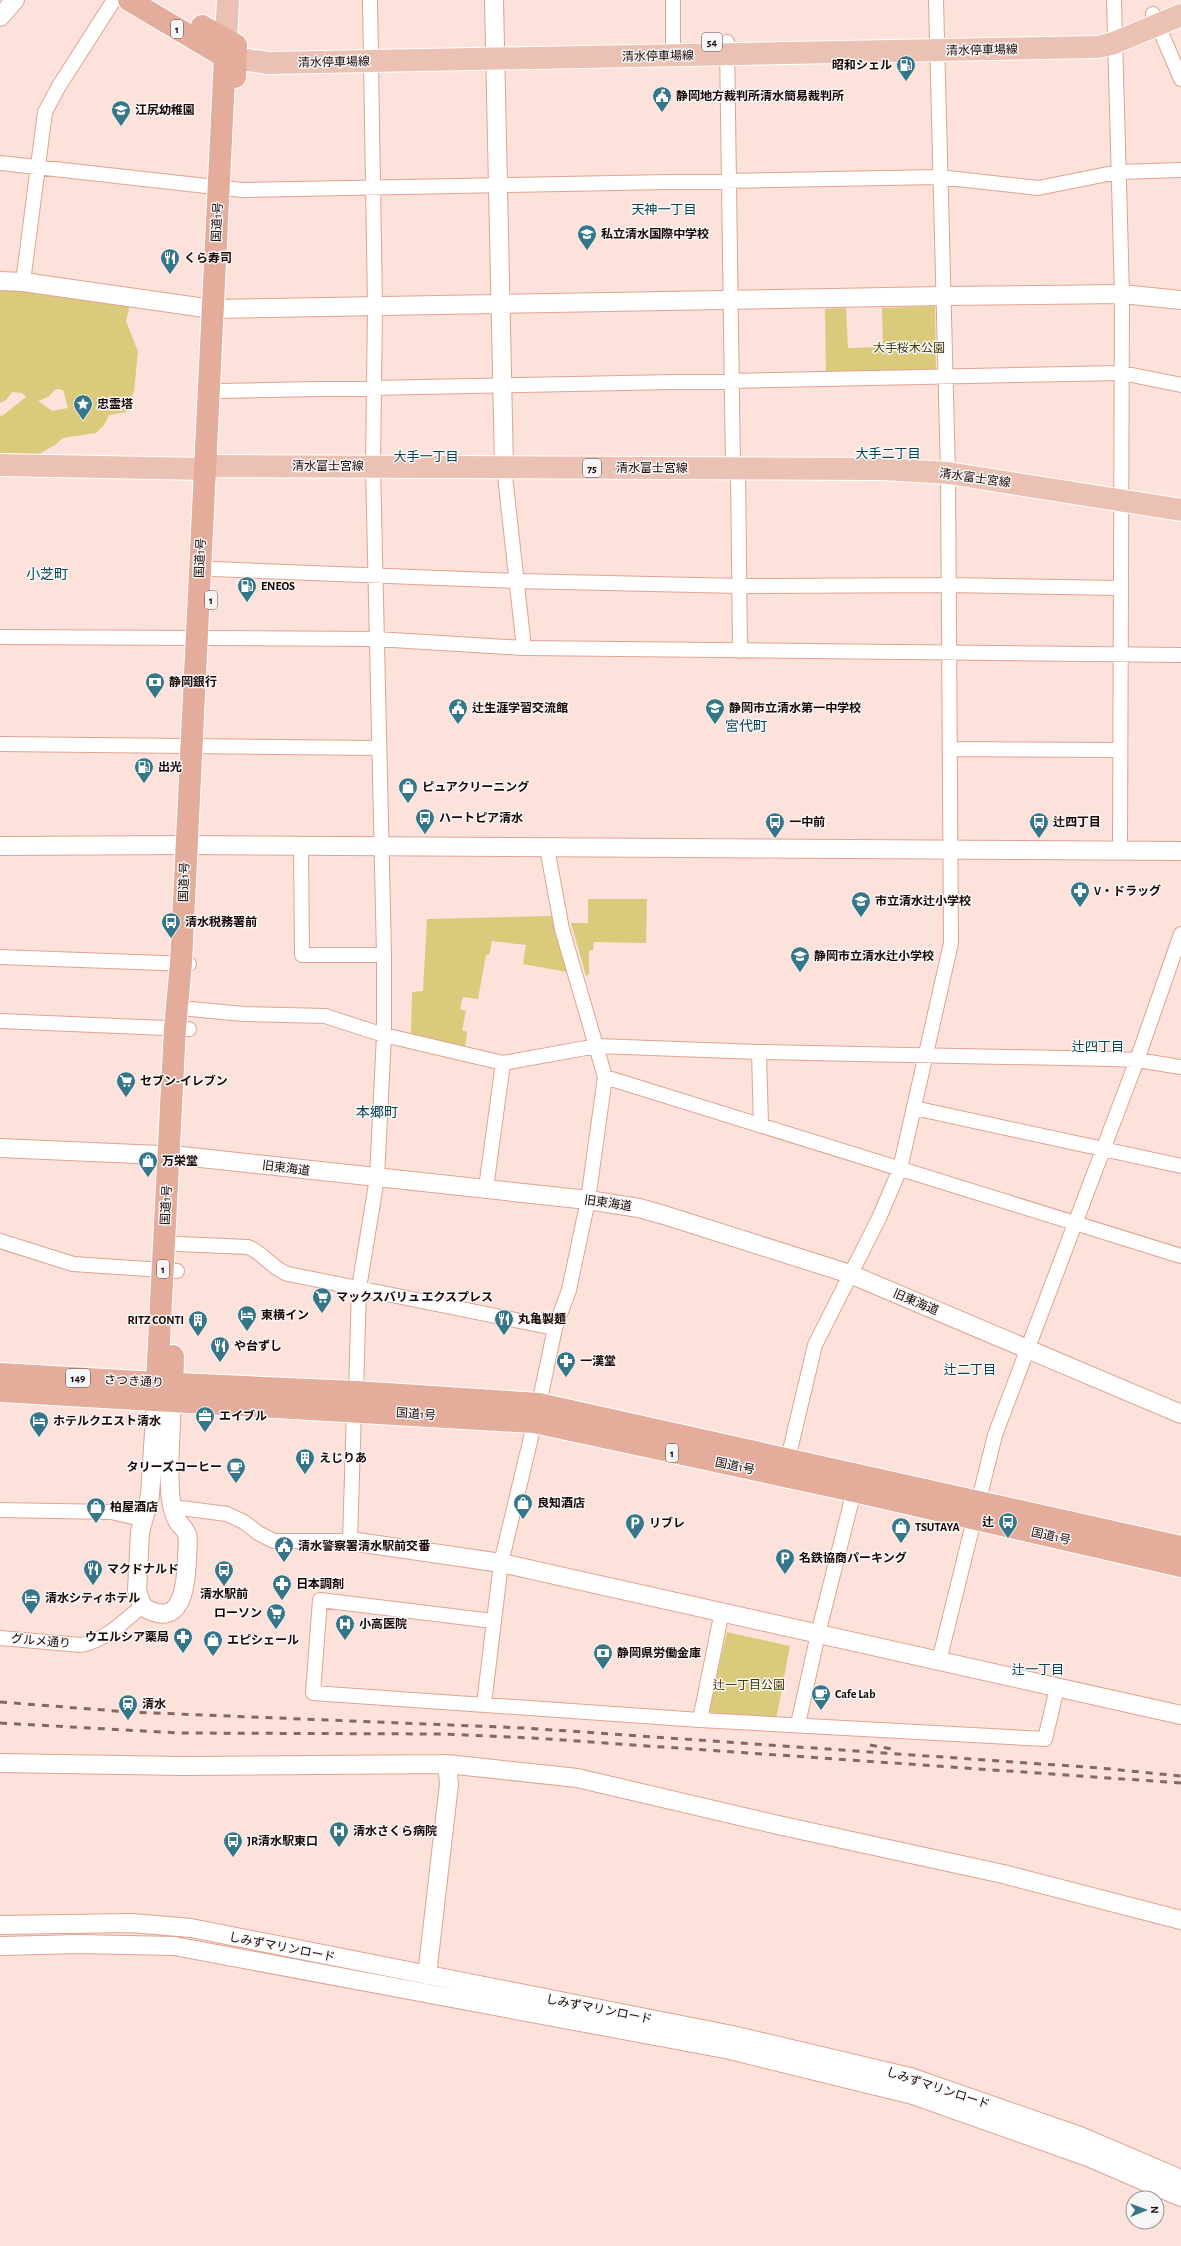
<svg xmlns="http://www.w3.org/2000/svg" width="1181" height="2246" viewBox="0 0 1181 2246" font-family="'Alegreya Sans','Noto Sans JP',sans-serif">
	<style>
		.green { fill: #dbca7b; fill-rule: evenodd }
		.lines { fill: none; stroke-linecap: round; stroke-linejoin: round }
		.minor-casing { stroke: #dfa391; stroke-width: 16 }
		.tertiary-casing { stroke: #dfa391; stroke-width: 20 }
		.primary-casing { stroke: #fff; stroke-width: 24 }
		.trunk-casing { stroke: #fff; stroke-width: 24 }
		.minor { stroke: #fff; stroke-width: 14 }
		.tertiary { stroke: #fff; stroke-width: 18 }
		.primary { stroke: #ebc1b4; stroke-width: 22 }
		.trunk { stroke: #e4ac9b; stroke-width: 22 }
		.rail { stroke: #806a64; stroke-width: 3; stroke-dasharray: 7 7; stroke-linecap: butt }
		.labels { text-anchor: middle; stroke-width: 3; stroke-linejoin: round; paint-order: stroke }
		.shield { fill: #f6f6f6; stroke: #5c4f4c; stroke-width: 1 }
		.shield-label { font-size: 11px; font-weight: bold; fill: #1a0703 }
		.street-label { font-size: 12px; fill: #1a0703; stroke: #f6f6f6 }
		.poi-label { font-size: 12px; font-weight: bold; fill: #1a0703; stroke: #f6f6f6; text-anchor: start }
		.park-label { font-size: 12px; fill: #433800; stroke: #f6f6f6 }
		.neighbourhood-label { font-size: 13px; fill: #0a4552; stroke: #f6f6f6 }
		.quarter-label { font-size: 14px; fill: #0a4552; stroke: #f6f6f6 }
	</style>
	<rect width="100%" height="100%" fill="#fce2da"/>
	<path class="green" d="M0,281L128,298L129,309L126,321L138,352L134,391L126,412L109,415L104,425L96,433L63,438L55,445L32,458L0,457V415L2,416L26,397L22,393L12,392L6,400L0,403ZM56,389L63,390L68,408L52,411L38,401L48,397Z
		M935,306L936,373L826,377L825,309L846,308L848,348L883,347L882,308Z
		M588,899H647L646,943L594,942L593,950L589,951V974L586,976L571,923H588Z
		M552,916L567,972L523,964L526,945L492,941L489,955H486L478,999L463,997L460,1009L466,1011L462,1030L467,1032L465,1048L411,1035L412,992L423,991L427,919Z
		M727,1632L790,1646L776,1720L713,1716L709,1709Z"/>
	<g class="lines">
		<defs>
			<path id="minor" d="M1114,0L1122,294L1120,850
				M1153,14L1181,79
				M727,42L733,468
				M673,43V0
				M0,163L242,190L939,177L1038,188L1118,172L1181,170
				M23,282L45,112L59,86L114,0
				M220,391L1122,373L1181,385
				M504,467L524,648
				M738,468L740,651
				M212,569L517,581L740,586L949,585L1121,588
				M0,637L376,639L524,648L1181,655
				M0,744L378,748
				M951,749L1120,750
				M301,846L302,955H384
				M0,957L189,964
				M190,1009L244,1014L325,1016L384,1035L503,1063L597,1046L759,1052L1111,1059L1137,1060L1181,1067
				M0,1021L189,1029
				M759,1052L761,1126
				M605,1077L1181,1256
				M914,1108L1181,1166
				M486,1188L503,1063
				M0,1241L73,1264L177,1271
				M178,1244L248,1247C264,1253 272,1269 288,1274L555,1328
				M356,1392L359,1288L377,1178L384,1035V955L373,466L375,306L370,0
				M786,1467L815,1345L879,1218L900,1169L951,943L948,473L936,0
				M173,1507L227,1514L244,1522L258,1533L274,1541H350L354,1410
				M0,1510L111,1512L142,1519
				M493,1621L320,1600L313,1693L700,1720L1045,1739L1057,1688
				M0,1638L81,1645C106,1640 123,1622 142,1606
				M939,1661L995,1435L1137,1060L1181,934
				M484,1704L501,1563L539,1404L555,1328L569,1290L588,1200L605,1077L562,929L547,848
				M700,1720L722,1611
				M798,1724L818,1634L854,1491"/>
			<path id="tertiary" d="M494,0L504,467
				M0,17L15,0
				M0,281L23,282L212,309L943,296L1122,294L1181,300
				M0,846L186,845L1181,851
				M0,1148L182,1156L588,1200L639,1208L664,1215L850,1274L1181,1414
				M156,1400L150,1496L140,1532L137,1590L142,1606C182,1632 186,1586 187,1559C187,1551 189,1541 187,1534C185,1529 181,1526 178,1522C173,1513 170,1499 170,1489C168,1460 171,1430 172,1400
				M350,1541L501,1563L1181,1715
				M0,1763L182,1766L447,1764L577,1778L778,1825L1003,1874L1181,1920
				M0,1925L131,1923L191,1928L732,2035L910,2077L1080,2136L1181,2179
				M0,1946L78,1944L174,1946L730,2050L913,2095L1088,2157L1181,2197
				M427,1975L449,1784L447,1764"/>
			<path id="primary" d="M228,0L225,57L269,63L1098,47L1114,43L1181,15
				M0,465L204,469L217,466L883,469L948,473L1181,510"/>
			<path id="trunk" d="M129,0L225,57L181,963L175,1028L156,1400
				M202,26L236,45L235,77
				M0,1374L157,1383L356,1392L539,1404L1181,1547
				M0,1391L534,1422L854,1491L1181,1566
				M172,1400L173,1356"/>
		</defs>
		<use href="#minor" class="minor-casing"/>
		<use href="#tertiary" class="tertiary-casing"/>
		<use href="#primary" class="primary-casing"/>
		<use href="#trunk" class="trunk-casing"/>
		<use href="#minor" class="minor"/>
		<use href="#tertiary" class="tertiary"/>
		<use href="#primary" class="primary"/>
		<use href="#trunk" class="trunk"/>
		<path class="rail" d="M0,1702L129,1712L525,1728L1100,1768L1181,1776
			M0,1723L179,1733L442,1734L533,1738L1181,1783
			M870,1745L892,1749"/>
	</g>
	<defs>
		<symbol id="fuel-pin" viewBox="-11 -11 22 30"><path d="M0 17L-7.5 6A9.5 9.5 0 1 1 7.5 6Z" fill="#357788" stroke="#f6f6f6"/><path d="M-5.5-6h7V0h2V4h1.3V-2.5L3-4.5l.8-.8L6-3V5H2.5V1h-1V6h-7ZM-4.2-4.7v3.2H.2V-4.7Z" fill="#fff"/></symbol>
		<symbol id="civic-pin" viewBox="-11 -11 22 30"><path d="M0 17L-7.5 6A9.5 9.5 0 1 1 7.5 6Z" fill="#357788" stroke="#f6f6f6"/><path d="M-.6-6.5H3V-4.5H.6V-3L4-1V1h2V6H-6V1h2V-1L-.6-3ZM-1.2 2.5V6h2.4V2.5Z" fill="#fff"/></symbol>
		<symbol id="school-pin" viewBox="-11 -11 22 30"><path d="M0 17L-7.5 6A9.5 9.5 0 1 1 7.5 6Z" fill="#357788" stroke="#f6f6f6"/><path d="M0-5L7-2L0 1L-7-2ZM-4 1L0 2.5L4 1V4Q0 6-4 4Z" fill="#fff"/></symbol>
		<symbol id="restaurant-pin" viewBox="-11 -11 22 30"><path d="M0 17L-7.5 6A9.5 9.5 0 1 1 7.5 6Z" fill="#357788" stroke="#f6f6f6"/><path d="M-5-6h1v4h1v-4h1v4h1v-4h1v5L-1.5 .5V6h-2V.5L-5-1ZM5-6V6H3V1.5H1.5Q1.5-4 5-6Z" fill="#fff"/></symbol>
		<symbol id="sight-pin" viewBox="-11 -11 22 30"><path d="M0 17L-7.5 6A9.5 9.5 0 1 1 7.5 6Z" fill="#357788" stroke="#f6f6f6"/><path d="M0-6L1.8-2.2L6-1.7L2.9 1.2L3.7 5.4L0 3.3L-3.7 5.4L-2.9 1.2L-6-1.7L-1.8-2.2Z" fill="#fff"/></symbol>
		<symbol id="bank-pin" viewBox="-11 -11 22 30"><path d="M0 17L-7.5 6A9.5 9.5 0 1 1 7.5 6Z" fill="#357788" stroke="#f6f6f6"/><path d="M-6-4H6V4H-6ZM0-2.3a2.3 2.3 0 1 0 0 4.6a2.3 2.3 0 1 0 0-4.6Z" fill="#fff"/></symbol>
		<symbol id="shop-pin" viewBox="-11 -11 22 30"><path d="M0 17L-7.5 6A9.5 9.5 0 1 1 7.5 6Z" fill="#357788" stroke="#f6f6f6"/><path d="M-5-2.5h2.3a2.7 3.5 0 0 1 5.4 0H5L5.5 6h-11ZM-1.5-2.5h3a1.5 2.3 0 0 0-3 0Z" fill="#fff"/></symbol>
		<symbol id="bus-pin" viewBox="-11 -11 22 30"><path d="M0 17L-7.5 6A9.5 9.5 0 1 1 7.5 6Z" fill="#357788" stroke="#f6f6f6"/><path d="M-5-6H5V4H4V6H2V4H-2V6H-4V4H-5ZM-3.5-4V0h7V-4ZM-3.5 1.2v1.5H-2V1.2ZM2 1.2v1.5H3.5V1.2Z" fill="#fff"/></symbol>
		<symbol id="pharmacy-pin" viewBox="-11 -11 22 30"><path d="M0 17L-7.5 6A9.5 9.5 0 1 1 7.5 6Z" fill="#357788" stroke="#f6f6f6"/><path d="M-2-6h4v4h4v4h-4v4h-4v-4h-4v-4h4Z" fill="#fff"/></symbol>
		<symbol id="supermarket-pin" viewBox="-11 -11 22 30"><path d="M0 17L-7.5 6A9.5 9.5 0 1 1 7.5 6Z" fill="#357788" stroke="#f6f6f6"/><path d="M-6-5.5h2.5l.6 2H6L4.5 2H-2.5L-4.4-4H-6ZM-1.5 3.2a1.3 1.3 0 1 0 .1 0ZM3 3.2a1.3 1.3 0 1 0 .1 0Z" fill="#fff"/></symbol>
		<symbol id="hotel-pin" viewBox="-11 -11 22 30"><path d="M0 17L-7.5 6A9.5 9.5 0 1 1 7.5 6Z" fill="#357788" stroke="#f6f6f6"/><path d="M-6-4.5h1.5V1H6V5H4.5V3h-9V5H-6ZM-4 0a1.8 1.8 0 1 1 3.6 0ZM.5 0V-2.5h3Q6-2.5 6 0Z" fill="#fff"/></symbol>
		<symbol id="building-pin" viewBox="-11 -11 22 30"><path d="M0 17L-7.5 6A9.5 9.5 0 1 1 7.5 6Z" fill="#357788" stroke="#f6f6f6"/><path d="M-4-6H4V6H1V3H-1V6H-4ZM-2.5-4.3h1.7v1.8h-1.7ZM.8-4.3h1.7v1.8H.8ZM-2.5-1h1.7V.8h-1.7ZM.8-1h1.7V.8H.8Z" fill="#fff"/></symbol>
		<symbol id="office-pin" viewBox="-11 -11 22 30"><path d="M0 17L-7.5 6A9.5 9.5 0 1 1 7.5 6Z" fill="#357788" stroke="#f6f6f6"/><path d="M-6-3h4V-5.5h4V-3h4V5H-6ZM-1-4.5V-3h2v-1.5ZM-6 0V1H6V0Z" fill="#fff"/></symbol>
		<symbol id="cafe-pin" viewBox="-11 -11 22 30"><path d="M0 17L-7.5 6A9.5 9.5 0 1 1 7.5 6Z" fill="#357788" stroke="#f6f6f6"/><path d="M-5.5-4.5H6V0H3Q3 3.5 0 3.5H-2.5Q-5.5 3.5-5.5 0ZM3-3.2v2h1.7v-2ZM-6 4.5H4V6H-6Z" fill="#fff"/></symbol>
		<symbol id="parking-pin" viewBox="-11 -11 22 30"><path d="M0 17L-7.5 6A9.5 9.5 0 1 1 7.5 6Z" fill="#357788" stroke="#f6f6f6"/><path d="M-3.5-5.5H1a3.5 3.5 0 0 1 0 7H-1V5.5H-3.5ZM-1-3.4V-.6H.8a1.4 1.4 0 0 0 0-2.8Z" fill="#fff"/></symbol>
		<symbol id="hospital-pin" viewBox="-11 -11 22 30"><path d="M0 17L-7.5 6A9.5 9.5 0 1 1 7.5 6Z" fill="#357788" stroke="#f6f6f6"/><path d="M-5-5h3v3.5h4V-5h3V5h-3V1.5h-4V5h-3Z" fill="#fff"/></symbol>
		<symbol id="station-pin" viewBox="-11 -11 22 30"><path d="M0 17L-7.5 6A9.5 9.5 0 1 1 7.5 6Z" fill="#357788" stroke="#f6f6f6"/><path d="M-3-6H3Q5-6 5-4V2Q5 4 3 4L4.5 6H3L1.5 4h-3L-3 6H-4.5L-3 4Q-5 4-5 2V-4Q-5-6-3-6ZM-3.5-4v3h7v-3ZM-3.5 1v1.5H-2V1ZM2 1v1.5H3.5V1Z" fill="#fff"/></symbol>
	</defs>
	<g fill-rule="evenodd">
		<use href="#fuel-pin" x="895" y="54" width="22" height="30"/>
		<use href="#civic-pin" x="651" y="85" width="22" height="30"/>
		<use href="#school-pin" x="110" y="99" width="22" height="30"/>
		<use href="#school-pin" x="576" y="223" width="22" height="30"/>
		<use href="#restaurant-pin" x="159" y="247" width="22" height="30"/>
		<use href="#sight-pin" x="72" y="393" width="22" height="30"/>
		<use href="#fuel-pin" x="236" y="575" width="22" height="30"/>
		<use href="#bank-pin" x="144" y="671" width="22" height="30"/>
		<use href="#civic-pin" x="447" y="697" width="22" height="30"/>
		<use href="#school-pin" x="704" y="697" width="22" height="30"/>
		<use href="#fuel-pin" x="133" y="756" width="22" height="30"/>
		<use href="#shop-pin" x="397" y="776" width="22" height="30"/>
		<use href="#bus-pin" x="414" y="807" width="22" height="30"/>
		<use href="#bus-pin" x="764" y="811" width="22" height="30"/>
		<use href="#bus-pin" x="1028" y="811" width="22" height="30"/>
		<use href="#pharmacy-pin" x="1069" y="880" width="22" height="30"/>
		<use href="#school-pin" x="850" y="890" width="22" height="30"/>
		<use href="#bus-pin" x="160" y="911" width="22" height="30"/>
		<use href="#school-pin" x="789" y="945" width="22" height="30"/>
		<use href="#supermarket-pin" x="115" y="1070" width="22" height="30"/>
		<use href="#shop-pin" x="137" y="1150" width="22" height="30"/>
		<use href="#supermarket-pin" x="311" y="1286" width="22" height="30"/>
		<use href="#hotel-pin" x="236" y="1304" width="22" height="30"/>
		<use href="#restaurant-pin" x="493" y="1308" width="22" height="30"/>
		<use href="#building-pin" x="187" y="1309" width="22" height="30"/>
		<use href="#restaurant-pin" x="209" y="1335" width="22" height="30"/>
		<use href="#pharmacy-pin" x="555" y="1350" width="22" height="30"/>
		<use href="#office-pin" x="194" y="1405" width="22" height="30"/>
		<use href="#hotel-pin" x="28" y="1410" width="22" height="30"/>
		<use href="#building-pin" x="294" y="1447" width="22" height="30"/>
		<use href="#cafe-pin" x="225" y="1456" width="22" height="30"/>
		<use href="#shop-pin" x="512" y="1492" width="22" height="30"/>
		<use href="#shop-pin" x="85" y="1496" width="22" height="30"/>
		<use href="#bus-pin" x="997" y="1511" width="22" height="30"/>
		<use href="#parking-pin" x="624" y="1512" width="22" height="30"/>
		<use href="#shop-pin" x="890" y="1516" width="22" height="30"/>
		<use href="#civic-pin" x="273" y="1535" width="22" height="30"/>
		<use href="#parking-pin" x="774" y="1547" width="22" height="30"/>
		<use href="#restaurant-pin" x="82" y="1558" width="22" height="30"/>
		<use href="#bus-pin" x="213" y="1559" width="22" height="30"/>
		<use href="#pharmacy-pin" x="271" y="1573" width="22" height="30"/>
		<use href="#hotel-pin" x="20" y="1587" width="22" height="30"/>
		<use href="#supermarket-pin" x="265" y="1602" width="22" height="30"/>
		<use href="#hospital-pin" x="334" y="1613" width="22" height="30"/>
		<use href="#pharmacy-pin" x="172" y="1626" width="22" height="30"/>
		<use href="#shop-pin" x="202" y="1629" width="22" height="30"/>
		<use href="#bank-pin" x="592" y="1642" width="22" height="30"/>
		<use href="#cafe-pin" x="810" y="1683" width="22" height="30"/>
		<use href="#station-pin" x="117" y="1693" width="22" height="30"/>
		<use href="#hospital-pin" x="328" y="1820" width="22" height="30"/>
		<use href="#bus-pin" x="222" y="1830" width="22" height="30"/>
	</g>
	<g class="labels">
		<g class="shield">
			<rect x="171" y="20" width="12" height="18" rx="3"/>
			<rect x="702" y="33" width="20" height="18" rx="3"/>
			<rect x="583" y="459" width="18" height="18" rx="3"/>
			<rect x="205" y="591" width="12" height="18" rx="3"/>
			<rect x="157" y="1260" width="12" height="18" rx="3"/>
			<rect x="66" y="1369" width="24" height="18" rx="3"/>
			<rect x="666" y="1444" width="12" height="18" rx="3"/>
		</g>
		<g class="shield-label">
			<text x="177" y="33">1</text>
			<text x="712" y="46">54</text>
			<text x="592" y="472">75</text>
			<text x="211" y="604">1</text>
			<text x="163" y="1273">1</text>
			<text x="78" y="1382">149</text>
			<text x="672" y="1457">1</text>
		</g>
		<g class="street-label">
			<text transform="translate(982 50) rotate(-1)" y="4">清水停車場線</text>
			<text transform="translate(658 56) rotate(-1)" y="4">清水停車場線</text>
			<text transform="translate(334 62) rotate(-1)" y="4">清水停車場線</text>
			<text transform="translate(217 222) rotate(-87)" y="4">国道1号</text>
			<text x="328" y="470">清水富士宮線</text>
			<text x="652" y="472">清水富士宮線</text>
			<text transform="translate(975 478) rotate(8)" y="4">清水富士宮線</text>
			<text transform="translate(200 558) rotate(-87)" y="4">国道1号</text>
			<text transform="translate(184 882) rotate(-88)" y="4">国道1号</text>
			<text transform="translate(286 1168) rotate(7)" y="4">旧東海道</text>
			<text transform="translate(608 1203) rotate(8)" y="4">旧東海道</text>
			<text transform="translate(166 1205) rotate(-87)" y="4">国道1号</text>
			<text transform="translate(916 1302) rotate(23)" y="4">旧東海道</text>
			<text transform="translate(134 1381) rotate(3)" y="4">さつき通り</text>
			<text transform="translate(416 1414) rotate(4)" y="4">国道1号</text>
			<text transform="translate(735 1466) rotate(12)" y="4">国道1号</text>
			<text transform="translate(1051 1536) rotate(13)" y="4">国道1号</text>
			<text transform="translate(41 1641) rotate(5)" y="4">グルメ通り</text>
			<text transform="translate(282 1947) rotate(11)" y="4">しみずマリンロード</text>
			<text transform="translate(599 2009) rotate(11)" y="4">しみずマリンロード</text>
			<text transform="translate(938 2088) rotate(18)" y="4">しみずマリンロード</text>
		</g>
		<g class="poi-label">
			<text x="892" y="69" text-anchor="end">昭和シェル</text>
			<text x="676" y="100">静岡地方裁判所清水簡易裁判所</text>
			<text x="135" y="114">江尻幼稚園</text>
			<text x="601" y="238">私立清水国際中学校</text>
			<text x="184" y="262">くら寿司</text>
			<text x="97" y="408">忠霊塔</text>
			<text x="261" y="590">ENEOS</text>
			<text x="169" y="686">静岡銀行</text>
			<text x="472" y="712">辻生涯学習交流館</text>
			<text x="729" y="712">静岡市立清水第一中学校</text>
			<text x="158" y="771">出光</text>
			<text x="422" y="791">ピュアクリーニング</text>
			<text x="439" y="822">ハートピア清水</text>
			<text x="789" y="826">一中前</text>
			<text x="1053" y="826">辻四丁目</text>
			<text x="1094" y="895">V・ドラッグ</text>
			<text x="875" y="905">市立清水辻小学校</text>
			<text x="185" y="926">清水税務署前</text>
			<text x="814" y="960">静岡市立清水辻小学校</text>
			<text x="140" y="1085">セブン-イレブン</text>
			<text x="162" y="1165">万栄堂</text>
			<text x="336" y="1301">マックスバリュ エクスプレス</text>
			<text x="261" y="1319">東横イン</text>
			<text x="518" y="1323">丸亀製麺</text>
			<text x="184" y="1324" text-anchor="end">RITZ CONTI</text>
			<text x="234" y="1350">や台ずし</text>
			<text x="580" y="1365">一漢堂</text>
			<text x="219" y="1420">エイブル</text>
			<text x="53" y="1425">ホテルクエスト清水</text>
			<text x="319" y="1462">えじりあ</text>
			<text x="222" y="1471" text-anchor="end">タリーズコーヒー</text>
			<text x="537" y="1507">良知酒店</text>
			<text x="110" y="1511">柏屋酒店</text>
			<text x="994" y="1526" text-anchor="end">辻</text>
			<text x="649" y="1527">リブレ</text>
			<text x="915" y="1531">TSUTAYA</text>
			<text x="298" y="1550">清水警察署清水駅前交番</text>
			<text x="799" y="1562">名鉄協商パーキング</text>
			<text x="107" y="1573">マクドナルド</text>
			<text x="296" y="1588">日本調剤</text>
			<text x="224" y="1598" text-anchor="middle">清水駅前</text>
			<text x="45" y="1602">清水シティホテル</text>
			<text x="262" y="1617" text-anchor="end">ローソン</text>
			<text x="359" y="1628">小高医院</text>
			<text x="169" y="1641" text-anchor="end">ウエルシア薬局</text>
			<text x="227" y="1644">エピシェール</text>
			<text x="617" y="1657">静岡県労働金庫</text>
			<text x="835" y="1698">Cafe Lab</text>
			<text x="142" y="1708">清水</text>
			<text x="353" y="1835">清水さくら病院</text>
			<text x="247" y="1845">JR清水駅東口</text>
		</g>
		<g class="park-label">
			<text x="909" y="352">大手桜木公園</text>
			<text x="749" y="1689">辻一丁目公園</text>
		</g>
		<g class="neighbourhood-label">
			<text x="664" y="214">天神一丁目</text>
			<text x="888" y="458">大手二丁目</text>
			<text x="426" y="461">大手一丁目</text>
			<text x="1098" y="1051">辻四丁目</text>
			<text x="970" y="1374">辻二丁目</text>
			<text x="1038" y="1674">辻一丁目</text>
		</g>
		<g class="quarter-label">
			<text x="47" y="579">小芝町</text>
			<text x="746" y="731">宮代町</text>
			<text x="377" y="1117">本郷町</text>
		</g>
	</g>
	<g transform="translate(1145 2210) rotate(89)"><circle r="19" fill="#f6f6f6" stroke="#9e9695"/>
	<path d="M0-3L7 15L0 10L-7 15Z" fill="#357788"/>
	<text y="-6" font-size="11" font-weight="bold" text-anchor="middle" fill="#1a0703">N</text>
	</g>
</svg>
